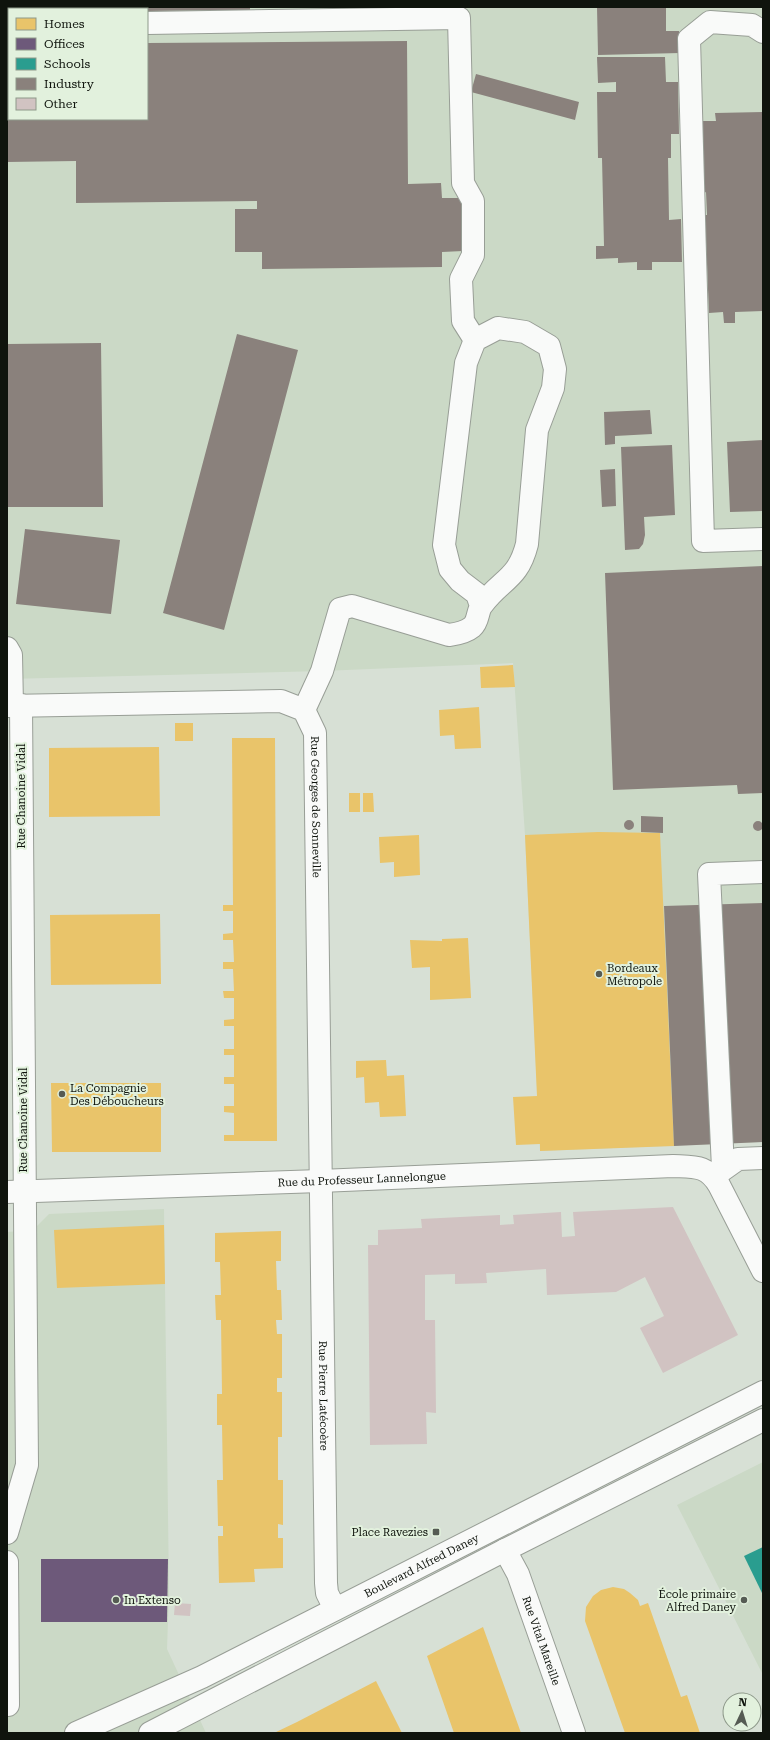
<svg xmlns="http://www.w3.org/2000/svg" width="770" height="1740" viewBox="0 0 770 1740" font-family="'Roboto Serif',serif">
	<style>
		.built { fill: #cbd9c6; fill-rule: evenodd }
		.homes { fill: #e9c46a }
		.offices { fill: #6d597a }
		.schools { fill: #2a9d8f }
		.industry { fill: #8a817c }
		.building { fill: #d1c3c2 }
		.lines { fill: none; stroke-linecap: round; stroke-linejoin: round }
		.minor-casing { stroke: #989e96; stroke-width: 24 }
		.major-casing { stroke: #989e96; stroke-width: 24 }
		.minor { stroke: #f9faf9; stroke-width: 22 }
		.major { stroke: #f9faf9; stroke-width: 22 }
		.poi-dot { fill: #555b53; stroke: #e2f1dd; stroke-width: 1.5 }
		.labels { text-anchor: middle; stroke-width: 4; stroke-linejoin: round; paint-order: stroke }
		.street-label { font-size: 11px; fill: #0f140d; stroke: #e2f1dd }
		.poi-label { font-size: 11px; fill: #0f140d; stroke: #e2f1dd; text-anchor: start }
	</style>
	<rect width="100%" height="100%" fill="#d7e0d5"/>
	<path class="built" d="M7,7H763V1142L540,1151L525,835L513,663L322,671L7,679ZM9,9H147V119H9Z
		M164,1209L169,1591L167,1649L206,1733H7V1232L33,1230L49,1214Z
		M763,1462V1675L677,1505Z"/>
	<path class="homes" d="M513,665L515,687L481,688L480,667Z
		M479,707L481,748L455,749L454,735L440,736L439,710Z
		M175,723H193V741H175Z
		M232,738H275L277,1141H224V1135H234V1113L224,1112V1106H234V1084H224V1077H234V1055H224V1049H234V1026H224V1020L234,1019V998H224L223,991H234L233,969H223V962H234L233,940H223V934L233,933V911H223V905H233Z
		M159,747L160,816L49,817V748Z
		M349,793H360V812H349Z
		M363,793H373L374,812H363Z
		M598,832L660,833L674,1146L540,1151V1144L516,1145L513,1097L537,1096L525,835Z
		M419,835L420,875L394,877V862L380,863L379,837Z
		M160,914L161,984L51,985L50,915Z
		M468,938L471,998L430,1000V967L412,968L410,940L442,941V939Z
		M386,1060L387,1076L404,1075L406,1116L380,1117L379,1102L365,1103L364,1077L356,1078V1061Z
		M51,1083H161V1152H52Z
		M164,1225L165,1284L57,1288L54,1230Z
		M281,1231V1261H276L277,1290H281L282,1320H276L277,1334H282V1378H277V1392H282V1437H278V1480H283V1525L278,1524V1538H283V1568L254,1569L255,1582L219,1583L218,1536H223V1526H218L217,1480H223L222,1425H217V1394H222L221,1320H216L215,1295H221L220,1262H215V1233Z
		M613,1587L624,1589L630,1593L638,1600L640,1606L648,1603L681,1697L687,1695L700,1733H625L585,1621L586,1607L593,1596L601,1590Z
		M483,1627L521,1733H454L427,1656Z
		M376,1681L402,1733H274L297,1722Z"/>
	<path class="offices" d="M41,1559H168L167,1622H41Z"/>
	<path class="schools" d="M763,1547V1595L744,1556Z"/>
	<path class="industry" d="M7,7H250V10L147,11V9H9V12H7Z
		M597,7H666V31H679L680,53L598,55Z
		M407,41L408,184L441,183L442,198H463V251L442,252V267L262,269V252H235V209H257V201L76,203V161L7,162V44H9V119H147V43Z
		M597,57H665L666,82H678L679,134H671V158H668L669,220L681,219L682,262H652V270H637V262L618,263V258L596,259V246H604L602,158H598L597,92H616V82L598,83Z
		M476,74L579,102L575,120L471,92Z
		M763,112V311L735,312V323H724L723,312L709,313L705,215H707L706,192L704,193L702,121H716L715,113Z
		M237,334L298,350L224,630L163,613Z
		M101,343L103,507H7V344Z
		M650,410L652,434L615,436V444L605,445L604,412Z
		M763,440V511L730,512L727,442Z
		M672,445L675,515L644,517L645,535L643,544L639,549L625,550L621,447Z
		M615,469L616,506L602,507L600,470Z
		M25,529L120,540L111,614L16,604Z
		M763,566V793L738,794L737,785L613,790L605,573Z
		M641,816L663,817V833L641,832Z
		M624 825a5 5 0 1 1 10 0a5 5 0 1 1-10 0Z
		M753 826a5 5 0 1 1 10 0a5 5 0 1 1-10 0Z
		M763,903V1142L674,1146L664,906Z"/>
	<path class="building" d="M673,1207L738,1335L663,1373L640,1328L664,1316L645,1277L616,1292L547,1295L546,1269L486,1273L487,1283L455,1284V1274L425,1275V1320H435L436,1413L426,1412L427,1444L370,1445L368,1245H378V1230L422,1228L421,1219L500,1215V1225L514,1224L513,1215L561,1212L562,1237L575,1236L573,1212Z
		M175,1603L191,1604L190,1616L174,1615Z"/>
	<g class="lines">
		<defs>
			<g id="minor">
				<path d="M147,23L459,18L463,183L473,201V255L461,279L463,321L475,340"/>
				<path d="M7,24H9"/>
				<path d="M763,32L752,25L710,22L689,39L703,541L763,539"/>
				<path d="M7,648L11,655L12,706"/>
				<path id="s1" d="M7,706L281,701L304,710L315,733L326,1583L327,1593L335,1609"/>
				<path d="M304,710L322,671L340,609L352,606L449,635C457,634 466,632 472,627C479,621 477,611 482,605C501,579 518,580 527,544L537,430L553,388L555,369L549,346L525,332L498,328L475,340L466,363L444,545L450,569L460,581L477,594L481,606"/>
				<path d="M723,1168L709,874L763,872"/>
				<path d="M714,1176L738,1159L763,1158"/>
				<path id="s2" d="M7,1192L320,1181L673,1166C695,1167 707,1165 719,1185L763,1271"/>
				<path d="M7,1533L27,1465L21,705"/>
				<path id="s3" d="M505,1550L518,1574L574,1733"/>
				<path d="M7,1562L8,1705"/>
			</g>
			<g id="major">
				<path id="s4" d="M76,1733L202,1677L763,1392"/>
				<path d="M150,1733L505,1550L763,1420"/>
			</g>
		</defs>
		<use href="#minor" class="minor-casing"/>
		<use href="#major" class="major-casing"/>
		<use href="#minor" class="minor"/>
		<use href="#major" class="major"/>
	</g>
	<g class="poi-dot">
		<circle cx="599" cy="974" r="4"/>
		<circle cx="62" cy="1094" r="4"/>
		<rect x="432" y="1528" width="8" height="8" rx="2"/>
		<circle cx="116" cy="1600" r="4"/>
		<circle cx="744" cy="1600" r="4"/>
	</g>
	<g class="labels">
		<g class="street-label">
			<text transform="translate(21 796) rotate(-90)" y="4">Rue Chanoine Vidal</text>
			<text dy="4" stroke="none"><textPath href="#s1" startOffset="398">Rue Georges de Sonneville</textPath></text>
			<text transform="translate(23 1120) rotate(-90)" y="4">Rue Chanoine Vidal</text>
			<text dy="4" stroke="none"><textPath href="#s2" startOffset="355">Rue du Professeur Lannelongue</textPath></text>
			<text dy="4" stroke="none"><textPath href="#s1" startOffset="987">Rue Pierre Latécoère</textPath></text>
			<text dy="4" stroke="none"><textPath href="#s4" startOffset="384">Boulevard Alfred Daney</textPath></text>
			<text dy="4" stroke="none"><textPath href="#s3" startOffset="98">Rue Vital Mareille</textPath></text>
		</g>
		<g class="poi-label">
			<text x="607" y="972">Bordeaux<tspan x="607" dy="13">Métropole</tspan></text>
			<text x="70" y="1092">La Compagnie<tspan x="70" dy="13">Des Déboucheurs</tspan></text>
			<text x="428" y="1536" text-anchor="end">Place Ravezies</text>
			<text x="736" y="1598" text-anchor="end">École primaire<tspan x="736" dy="13">Alfred Daney</tspan></text>
			<text x="124" y="1604">In Extenso</text>
		</g>
	</g>
	<rect width="770" height="1740" fill="none" stroke="#0f140d" stroke-width="16"/>
	<rect x="8" y="8" width="140" height="112" fill="#e2f1dd" stroke="#8e998a"/>
	<rect x="16" y="18" width="20" height="12" fill="#e9c46a" stroke="#8e998a"/>
	<text x="44" y="28" font-size="12" fill="#0f140d">Homes</text>
	<rect x="16" y="38" width="20" height="12" fill="#6d597a" stroke="#8e998a"/>
	<text x="44" y="48" font-size="12" fill="#0f140d">Offices</text>
	<rect x="16" y="58" width="20" height="12" fill="#2a9d8f" stroke="#8e998a"/>
	<text x="44" y="68" font-size="12" fill="#0f140d">Schools</text>
	<rect x="16" y="78" width="20" height="12" fill="#8a817c" stroke="#8e998a"/>
	<text x="44" y="88" font-size="12" fill="#0f140d">Industry</text>
	<rect x="16" y="98" width="20" height="12" fill="#d1c3c2" stroke="#8e998a"/>
	<text x="44" y="108" font-size="12" fill="#0f140d">Other</text>
	<g transform="translate(742 1712) rotate(4)"><circle r="19" fill="#e2f1dd" stroke="#8e998a"/>
	<path d="M0-3L7 15L0 10L-7 15Z" fill="#555b53"/>
	<text y="-6" font-size="11" font-weight="bold" text-anchor="middle" fill="#0f140d">N</text>
	</g>
</svg>
